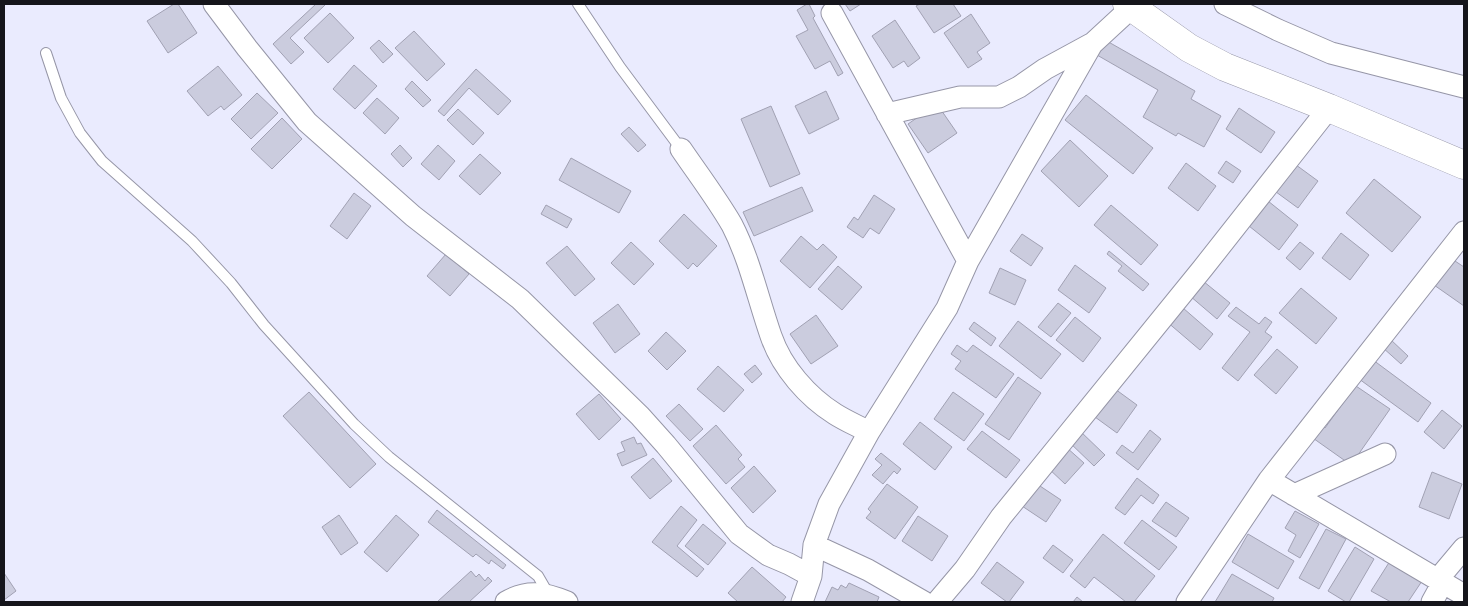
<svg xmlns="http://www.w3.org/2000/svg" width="1468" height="606" viewBox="0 0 1468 606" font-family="Quicksand,sans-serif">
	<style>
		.building { fill: #cbccde; stroke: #a1a1b3 }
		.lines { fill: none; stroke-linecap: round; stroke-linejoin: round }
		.lane-casing { stroke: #9696a7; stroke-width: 12 }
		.street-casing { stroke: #9696a7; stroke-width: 23 }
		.secondary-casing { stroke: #9696a7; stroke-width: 29 }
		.lane { stroke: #fff; stroke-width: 10 }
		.street { stroke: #fff; stroke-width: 21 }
		.secondary { stroke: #fff; stroke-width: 28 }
	</style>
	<rect width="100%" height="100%" fill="#eaebfe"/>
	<path class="building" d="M174,4H178L197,33L168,53L147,21Z
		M316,4H323L325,5L290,38L304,52L291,64L273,44Z
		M807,4H809L815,16L813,18L843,73L838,76L830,61L815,69L796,36L808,30L797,10Z
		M845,4H861L850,11Z
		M920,4H953L961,16L934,33L916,6Z
		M330,13L354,38L328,63L304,38Z
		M971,14L990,43L977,52L982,59L968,68L944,33Z
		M895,20L920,58L908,67L904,61L893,68L872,36Z
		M414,31L445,64L427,81L395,48Z
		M379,40L393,54L383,63L370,48Z
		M1105,40L1195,91L1191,99L1221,116L1204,147L1178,133L1176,136L1143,117L1158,90L1097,55Z
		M354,65L377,86L355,109L333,89Z
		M218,66L242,95L224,110L221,106L208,116L187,91Z
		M476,69L511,101L498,115L469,88L444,116L438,111Z
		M412,81L431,100L423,107L405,89Z
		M826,91L839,119L809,134L795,106Z
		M257,93L278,113L251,139L231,119Z
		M1086,95L1153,148L1133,174L1065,120Z
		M377,98L399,118L385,134L363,113Z
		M937,104L957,133L928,153L908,124Z
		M771,106L800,174L770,187L741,119Z
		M1239,108L1275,132L1261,153L1226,129Z
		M458,109L484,133L473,145L447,120Z
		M282,118L302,139L272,169L251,149Z
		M629,127L646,145L638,152L621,134Z
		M1070,140L1108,176L1079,207L1041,171Z
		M400,145L412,158L403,167L391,154Z
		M438,145L455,161L439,180L421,164Z
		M480,154L501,173L480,195L459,176Z
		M571,158L631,191L619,213L559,180Z
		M1226,161L1241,171L1233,183L1218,173Z
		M1292,162L1318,181L1298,208L1272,189Z
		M1186,163L1216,186L1198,211L1168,188Z
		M1374,179L1421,217L1392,252L1346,213Z
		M802,187L813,211L754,236L743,212Z
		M354,193L371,206L347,239L330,226Z
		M874,195L895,209L879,234L870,228L863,238L847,227L854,217L858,220Z
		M1268,201L1298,225L1279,250L1244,222Z
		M546,205L572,219L567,228L541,214Z
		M1111,205L1158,245L1141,265L1094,225Z
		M684,214L717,246L697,267L693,263L688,269L659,241Z
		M1341,233L1369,255L1350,280L1322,258Z
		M1022,234L1043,248L1031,266L1010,251Z
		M801,236L817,250L823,244L837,257L810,288L780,261Z
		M631,242L654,264L634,285L611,263Z
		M1300,242L1314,253L1300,270L1286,258Z
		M567,246L595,279L575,296L546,263Z
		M1109,251L1149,284L1143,291L1118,271L1122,266L1107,254Z
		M446,254L469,274L450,296L427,276Z
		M1452,259L1464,267V306L1434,285Z
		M1075,265L1106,288L1089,313L1058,290Z
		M838,266L862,287L842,310L818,289Z
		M1000,268L1026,280L1015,305L989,293Z
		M1203,281L1230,303L1217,319L1190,296Z
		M1301,288L1337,318L1316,344L1279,313Z
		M1058,303L1071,313L1051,337L1038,327Z
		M618,304L640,334L615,353L593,323Z
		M1236,307L1259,324L1265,317L1272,322L1265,332L1272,337L1238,381L1222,368L1250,332L1228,316Z
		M1183,308L1213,334L1200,350L1166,321Z
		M816,315L838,346L811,364L790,334Z
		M1075,317L1101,338L1083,362L1056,340Z
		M1018,321L1061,354L1041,379L999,346Z
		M974,322L996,338L991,346L969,329Z
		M666,332L686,351L667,370L648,351Z
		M1390,339L1408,356L1401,364L1382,347Z
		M957,345L967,352L973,345L1014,374L996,398L955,369L961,361L951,354Z
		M1277,349L1298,367L1276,394L1254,375Z
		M1369,357L1431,403L1418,422L1355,376Z
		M755,365L762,374L752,383L744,374Z
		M718,366L744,390L724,412L697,389Z
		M1018,377L1041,393L1009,440L985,424Z
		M1350,382L1390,409L1351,465L1310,436L1319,423L1325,428L1343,403Z
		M1115,389L1137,405L1117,433L1095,417Z
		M309,392L376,464L350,488L283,416Z
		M953,392L984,414L964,441L934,419Z
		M599,394L621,419L599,440L576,414Z
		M679,404L703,429L690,441L666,416Z
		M1442,410L1462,426L1444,449L1424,432Z
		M920,422L952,447L935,470L903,444Z
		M716,425L742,455L738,459L745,467L726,484L693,446Z
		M1079,430L1105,455L1094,466L1068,441Z
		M1150,430L1161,439L1138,470L1116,453L1122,445L1133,453Z
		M982,431L1020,460L1006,478L967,449Z
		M634,437L637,444L641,443L647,455L622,466L617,454L625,451L621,442Z
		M1066,447L1084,463L1065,484L1047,467Z
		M881,453L901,469L897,474L894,471L883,484L872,475L882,465L875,459Z
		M653,458L672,481L650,499L631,477Z
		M754,466L776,491L753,513L731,488Z
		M1432,472L1462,484L1449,519L1419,507Z
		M1137,478L1159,495L1153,504L1141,495L1125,515L1115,508Z
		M887,484L918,507L895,539L866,518L871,512L868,509Z
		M1037,484L1061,500L1046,522L1022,506Z
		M1166,502L1189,518L1176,537L1152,521Z
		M681,506L697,520L677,546L704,569L697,577L652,542Z
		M437,510L506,565L503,569L491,560L489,564L476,554L473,557L428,522Z
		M1295,511L1319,524L1300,558L1288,551L1296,535L1285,528Z
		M339,515L358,543L341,555L322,527Z
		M396,515L419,535L387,572L364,552Z
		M918,516L948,536L932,561L902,541Z
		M1142,520L1177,547L1159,570L1124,543Z
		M703,524L726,543L708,565L685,546Z
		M1326,529L1346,539L1319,589L1299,578Z
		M1103,534L1155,576L1134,602H1126L1094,577L1085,588L1070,576Z
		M1248,534L1294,561L1278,589L1232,562Z
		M1053,545L1073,560L1063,573L1043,558Z
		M1355,547L1374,559L1349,602H1346L1328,591Z
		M1390,561L1422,581L1408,602H1391L1371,591Z
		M997,562L1024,582L1009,602H1007L981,583Z
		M752,567L786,597L782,602H738L728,593Z
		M471,571L476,577L479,574L485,581L488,577L492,581L469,602H437Z
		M4,573L16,591L4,600Z
		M1232,574L1274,598L1272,602H1215Z
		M849,583L879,597L877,602H825L832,587L838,590L841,585L846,588Z
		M1077,597L1083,602H1073Z"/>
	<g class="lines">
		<defs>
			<path id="lane" d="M578,4L620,67L681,149
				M46,53L61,98L80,133L102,161L192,241L231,283L264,325L354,424L389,457L538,576L549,595"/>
			<path id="street" d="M214,4L247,48L307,122L413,216L520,299L640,416L666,445L739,534L768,555L789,564L811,576
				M1225,4L1278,30L1331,53L1464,87
				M832,13L968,261
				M887,114L960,97H999L1019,87L1045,69L1091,44
				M681,149C698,174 717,199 732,225C750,260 758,299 771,336C782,368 808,397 835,414C846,421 858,426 869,432
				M1269,480L1464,595
				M1294,495L1385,454
				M814,545L868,570L924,602
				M1438,579L1464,548
				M506,602C528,589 545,593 567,602
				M802,602L811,576L814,545L829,504L869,432L947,308L968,261L1092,44L1131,8
				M937,602L965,569L1001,517L1203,268L1329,108
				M1187,602L1269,480L1464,232
				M1432,602L1443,582"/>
			<path id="secondary" d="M1127,4L1189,48L1225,67L1329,108L1464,165"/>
		</defs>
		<use href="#lane" class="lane-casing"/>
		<use href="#street" class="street-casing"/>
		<use href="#secondary" class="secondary-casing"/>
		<use href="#lane" class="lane"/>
		<use href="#street" class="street"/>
		<use href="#secondary" class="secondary"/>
	</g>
	<rect width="1468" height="606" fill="none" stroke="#15151b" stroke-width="10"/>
</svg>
